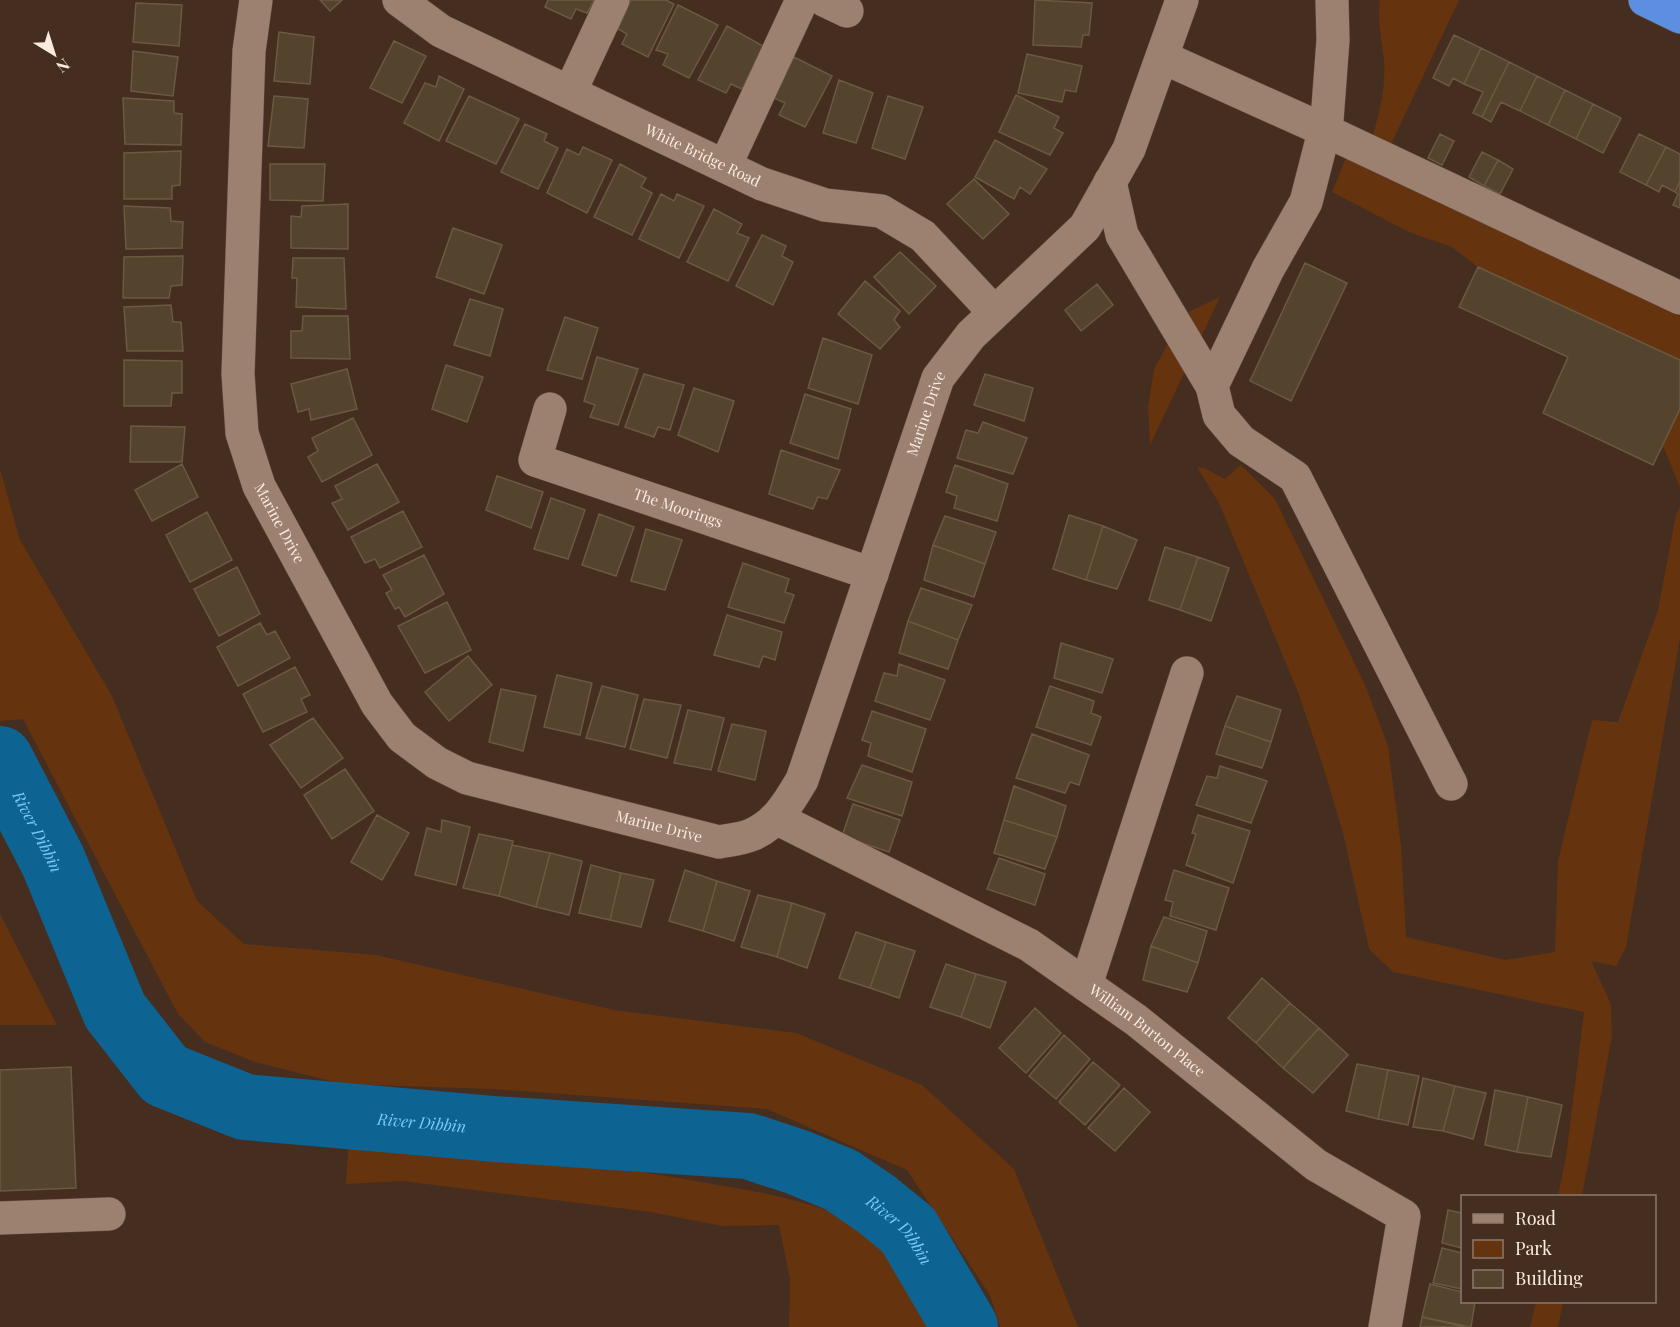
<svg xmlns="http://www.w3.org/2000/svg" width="1680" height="1327" viewBox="0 0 1680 1327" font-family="'Playfair Display',serif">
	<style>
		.green { fill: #66330f }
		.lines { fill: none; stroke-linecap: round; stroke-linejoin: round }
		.river { stroke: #0d6493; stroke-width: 66 }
		.building { fill: #54432d; stroke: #6b5942; stroke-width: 1.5 }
		.minor-casing { stroke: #614d41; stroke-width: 34 }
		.highway-casing { stroke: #614d41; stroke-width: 34 }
		.minor { stroke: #9d8170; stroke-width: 33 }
		.highway { stroke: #5c8fdf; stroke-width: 33 }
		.labels { text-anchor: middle; stroke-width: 5; stroke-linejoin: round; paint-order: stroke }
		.street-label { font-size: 15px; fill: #faebe2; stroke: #452e20 }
		.water-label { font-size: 16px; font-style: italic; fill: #7bc8fe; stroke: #452e20 }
	</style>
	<rect width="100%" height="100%" fill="#452e20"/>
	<path class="green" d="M1380,0H1459L1391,144L1373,135C1380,110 1386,87 1384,61C1382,40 1377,21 1380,0Z
		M1348,153L1680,316V360L1478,267L1452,247L1409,232L1332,192Z
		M1220,297L1150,445L1148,407L1154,369L1184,314Z
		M1680,409V487L1663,446Z
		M1241,465L1275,499L1365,685L1388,746L1401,846L1406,937L1505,960L1555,952L1558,861L1592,720L1618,722L1658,610L1676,515L1680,507V638L1626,947L1616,966L1591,961L1611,1004L1612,1036L1582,1196H1558L1566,1157L1584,1012L1393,972L1369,949L1343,833L1323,766L1298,692L1219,503L1197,467L1204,468L1225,479Z
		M0,469L20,540L112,696L197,901L244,944L376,955L614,1010L796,1033L922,1085L1014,1169L1078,1327H1000L990,1295L907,1170L767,1109L493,1089L343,1084L255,1062L205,1042L178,1014L23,719L0,721Z
		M0,914L57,1025H0Z
		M349,1141C467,1150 585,1161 701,1182C762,1193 830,1201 881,1239C905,1257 929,1302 945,1327H789L790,1279L779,1225L722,1226L651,1212L402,1181L346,1184Z
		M1536,1302H1563L1558,1327H1530Z"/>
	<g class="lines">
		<path class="river" id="s1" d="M0,759L53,861L115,1011L165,1075L245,1107L494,1129L748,1146L797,1162L841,1180L876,1204L908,1230L965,1327"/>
	</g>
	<path class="building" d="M320,0H342L330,11Z
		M548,0H594L587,13L576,9L571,19L545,7Z
		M631,0H666L674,4L648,57L622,44L627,34L618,29Z
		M1035,0L1092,3L1089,35H1083L1081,47L1033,45Z
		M136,3L182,5L179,46L133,42Z
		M678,5L718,25L689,78L663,65L668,54L656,50Z
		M727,26L763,46L742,89L731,84L726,93L698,80Z
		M279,32L314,37L310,84L274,81Z
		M1454,35L1481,48L1464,84L1453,78L1449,86L1433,78Z
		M394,41L426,56L402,103L370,88Z
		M1481,48L1509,62L1482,117L1473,113L1483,92L1464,84Z
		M133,51L178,57L173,96L131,91Z
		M1027,54L1082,66L1076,92L1065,90L1062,102L1018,93Z
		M794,57L832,76L805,127L779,115L785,103L774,98Z
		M1509,62L1537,76L1520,111L1501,102L1491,122L1482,117Z
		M439,76L464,89L439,141L404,123L425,83L436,87Z
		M1537,76L1565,90L1548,125L1520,111Z
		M839,80L873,93L856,143L823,133Z
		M1565,90L1593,104L1576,139L1548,125Z
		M1016,95L1059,117L1054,128L1063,133L1050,155L999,132Z
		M274,96L308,99L304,148L268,146Z
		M469,96L519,119L496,164L446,141Z
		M888,96L923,107L905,159L872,148Z
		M123,98L174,101V113L182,114L181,145L125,144Z
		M1593,104L1621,118L1603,153L1576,139Z
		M525,124L547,134L544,141L558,148L538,189L501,172Z
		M1440,134L1454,141L1442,165L1428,158Z
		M1639,134L1666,147L1646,185L1620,172Z
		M995,140L1047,169L1030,194L1020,187L1014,199L975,177Z
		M583,147L612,160L587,213L547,193L567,149L579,155Z
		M1666,147L1680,154V181L1675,192L1662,185L1659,192L1646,185Z
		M181,151L180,185L172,186V199H124V153Z
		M1482,152L1498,160L1484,186L1469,177Z
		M1498,160L1513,169L1500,194L1484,186Z
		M270,164H325L323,201L270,200Z
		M620,164L646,178L641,187L652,193L632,235L594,217Z
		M974,179L1009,214L983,239L947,204Z
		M1680,181V208L1673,205L1678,194L1675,192Z
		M661,194L674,201L677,194L704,206L679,258L639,239Z
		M348,204V249L291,248V216L301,217L302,206Z
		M124,206L170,208L171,221L183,222L182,248L126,249Z
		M714,209L742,224L737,233L749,238L728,281L687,262Z
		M453,228L502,245L484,294L436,277Z
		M762,235L786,246L782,256L793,262L773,305L736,286Z
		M900,252L936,286L909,314L874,277Z
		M183,256L182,285L171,286L169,298H123L124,257Z
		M293,258H344L346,309L296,307L297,278H292Z
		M1305,263L1347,283L1291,401L1250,381Z
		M1478,267L1680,360V409L1653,465L1543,413L1568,357L1459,307Z
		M865,281L900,311L894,320L900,327L880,349L838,314Z
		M1097,284L1113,305L1081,331L1065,310Z
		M470,299L503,309L490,356L454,345Z
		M171,305L173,322H181L183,351H127L124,307Z
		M303,316H348L350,359L291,358V331H302Z
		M565,317L598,328L582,379L547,370Z
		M823,338L872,355L858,404L808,388Z
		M597,357L638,369L618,425L590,417L595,405L584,401Z
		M124,360L182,361V393H172L171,406H124Z
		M446,365L483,377L467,422L432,409Z
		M347,369L357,409L311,420L309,409L298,412L291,384Z
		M644,374L684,385L670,430L658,427L654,437L625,427Z
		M985,374L1033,388L1024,421L974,405Z
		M694,388L734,401L718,452L678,435Z
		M805,394L851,409L838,459L790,443Z
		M353,418L372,455L322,482L308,457L318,451L312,438Z
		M983,422L1027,438L1013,474L957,458L966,430L978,433Z
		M131,426L185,427L182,462H130Z
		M781,450L840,470L827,499L818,497L813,509L769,494Z
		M182,464L198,497L152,521L135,490Z
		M377,464L399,502L348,530L332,503L342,499L335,486Z
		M955,465L1008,484L997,521L954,508L957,496L946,492Z
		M497,476L543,492L531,528L486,510Z
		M551,498L585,510L568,559L534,549Z
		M403,511L422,547L380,568L375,559L365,563L351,537Z
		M207,512L232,560L190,582L166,535Z
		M599,514L634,527L616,576L582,565Z
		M1069,515L1103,526L1086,580L1053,569Z
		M945,516L996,532L985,564L933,545Z
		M1103,526L1137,540L1117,589L1086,580Z
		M646,529L682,540L665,590L631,581Z
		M933,545L985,564L974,597L924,580Z
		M1165,547L1198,557L1180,610L1149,600Z
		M424,555L444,594L405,617L399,607L395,609L386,593L392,590L383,575Z
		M1198,557L1229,568L1211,621L1180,610Z
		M743,563L789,579L785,592L794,595L784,623L728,607Z
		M237,567L260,614L219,636L194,589Z
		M921,588L972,605L958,640L908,621Z
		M447,602L471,650L425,673L398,626Z
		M727,615L782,632L775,660L763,656L759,667L714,655Z
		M908,621L958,640L948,669L899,653Z
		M260,623L267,635L275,631L290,658L238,686L217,647Z
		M1061,643L1113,659L1102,693L1054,678Z
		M468,656L492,685L449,721L425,692Z
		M899,664L945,680L930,720L875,701L884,673L897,676Z
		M295,667L310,695L301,699L307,712L263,732L243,694Z
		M557,675L592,683L580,735L544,727Z
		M602,686L638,695L625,747L586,738Z
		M1050,686L1094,701L1091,713L1101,717L1091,745L1036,727Z
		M501,689L536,696L523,751L489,742Z
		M1237,696L1281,710L1271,742L1225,726Z
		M644,699L681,705L667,758L630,749Z
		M688,710L724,718L711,770L674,763Z
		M872,711L926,729L912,772L868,756L871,743L862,740Z
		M313,718L343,758L301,788L270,745Z
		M732,724L766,731L755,780L718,771Z
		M1225,726L1271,742L1262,768L1216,754Z
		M1032,734L1089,755L1079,785L1070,782L1065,793L1016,778Z
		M862,765L912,782L902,816L847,798Z
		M1220,766L1267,781L1251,823L1196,805L1207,776L1217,778Z
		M345,769L374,811L332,839L304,795Z
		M1014,786L1066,806L1057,837L1004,820Z
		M853,804L900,820L889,852L842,836Z
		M377,815L409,833L382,880L351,862Z
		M1198,815L1250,831L1233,883L1186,865L1196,834L1192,833Z
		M442,820L470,827L456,885L415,875L427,828L441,832Z
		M1004,820L1057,837L1045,869L994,853Z
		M479,834L513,841L499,896L463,888Z
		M512,845L550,853L536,907L499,896Z
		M550,853L582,861L569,915L536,907Z
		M999,858L1045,874L1035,905L987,889Z
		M591,865L621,873L610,920L579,913Z
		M685,870L717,881L703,931L669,921Z
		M1174,870L1229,888L1216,930L1170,916L1173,902L1165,900Z
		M621,873L654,880L641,927L610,920Z
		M717,881L750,891L734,941L703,931Z
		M758,895L792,903L777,957L741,947Z
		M792,903L825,914L807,968L777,957Z
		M1164,917L1207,931L1198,963L1151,946Z
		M856,932L886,942L870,988L839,978Z
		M886,942L915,951L899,998L870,988Z
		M1151,946L1198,963L1187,992L1143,980Z
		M946,964L976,974L961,1017L930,1007Z
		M976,974L1006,982L990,1028L961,1017Z
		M1262,978L1290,1003L1256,1043L1228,1018Z
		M1290,1003L1319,1028L1283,1068L1256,1043Z
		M1035,1008L1061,1033L1026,1073L999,1048Z
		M1319,1028L1348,1055L1313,1093L1283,1068Z
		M1064,1035L1090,1059L1056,1099L1029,1076Z
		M1093,1062L1120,1085L1085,1125L1059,1102Z
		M1357,1064L1388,1070L1378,1119L1346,1111Z
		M71,1067L76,1188L0,1191V1070Z
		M1388,1070L1419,1076L1408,1125L1378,1119Z
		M1423,1078L1455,1086L1443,1131L1413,1127Z
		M1455,1086L1486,1093L1473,1139L1443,1131Z
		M1124,1088L1150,1112L1115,1151L1088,1128Z
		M1495,1090L1528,1097L1517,1152L1485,1145Z
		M1528,1097L1562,1105L1551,1157L1517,1152Z
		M1448,1210L1462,1213V1248L1442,1243Z
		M1442,1248L1462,1253V1289L1433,1283Z
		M1430,1284L1462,1292V1302H1475L1471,1327L1422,1317Z
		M1422,1317L1464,1327H1420Z"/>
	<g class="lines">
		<defs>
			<g id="minor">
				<path id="s2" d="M256,0L249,51L238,374L242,433L259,486L377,704L402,737L437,763L467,778L719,842C729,840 742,839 751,835C776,825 789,802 802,780L938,378L971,335L1085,227L1129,149L1182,0"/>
				<path id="s3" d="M399,0L441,31L762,184L825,205L881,211L923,236L994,312"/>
				<path d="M824,0L847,11"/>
				<path d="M1332,0L1333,40L1327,120L1306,202L1268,269L1212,386L1219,415L1241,441L1295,477L1451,784"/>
				<path d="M1162,57L1324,130L1680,298"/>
				<path d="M570,92L613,0"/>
				<path d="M725,166L802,0"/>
				<path d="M1110,182L1122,235L1212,386"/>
				<path id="s4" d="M550,409L535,460L872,574"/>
				<path id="s5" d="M776,818L1029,945L1136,1020L1316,1165L1404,1216L1385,1327"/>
				<path d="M1086,985L1187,673"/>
				<path d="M0,1218L109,1214"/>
			</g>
			<path id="highway" d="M1645,0L1680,17"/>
		</defs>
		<use href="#minor" class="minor-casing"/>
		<use href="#highway" class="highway-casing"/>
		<use href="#minor" class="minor"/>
		<use href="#highway" class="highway"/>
	</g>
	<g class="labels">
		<g class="street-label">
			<text dy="5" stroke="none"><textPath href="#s3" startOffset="342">White Bridge Road</textPath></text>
			<text dy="5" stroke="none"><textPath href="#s2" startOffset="1612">Marine Drive</textPath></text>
			<text dy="5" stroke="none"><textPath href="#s4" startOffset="204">The Moorings</textPath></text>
			<text dy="5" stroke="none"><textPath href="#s2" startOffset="532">Marine Drive</textPath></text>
			<text dy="5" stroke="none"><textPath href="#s2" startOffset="1054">Marine Drive</textPath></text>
			<text dy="5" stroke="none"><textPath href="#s5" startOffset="429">William Burton Place</textPath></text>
		</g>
		<g class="water-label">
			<text dy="6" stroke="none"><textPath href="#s1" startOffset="82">River Dibbin</textPath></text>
			<text dy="6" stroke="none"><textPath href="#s1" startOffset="622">River Dibbin</textPath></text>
			<text dy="6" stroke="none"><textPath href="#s1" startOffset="1126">River Dibbin</textPath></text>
		</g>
	</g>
	<rect x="1461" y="1195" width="195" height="108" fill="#452e20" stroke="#8d7a6e" stroke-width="1.5"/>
	<rect x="1473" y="1214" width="30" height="9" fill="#9d8170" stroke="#8d7a6e" stroke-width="1.5"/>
	<text x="1515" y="1225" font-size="18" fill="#faebe2">Road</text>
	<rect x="1473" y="1240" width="30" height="18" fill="#66330f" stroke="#8d7a6e" stroke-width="1.5"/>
	<text x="1515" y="1255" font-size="18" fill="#faebe2">Park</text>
	<rect x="1473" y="1270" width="30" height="18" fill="#54432d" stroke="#8d7a6e" stroke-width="1.5"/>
	<text x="1515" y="1285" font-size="18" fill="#faebe2">Building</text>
	<g transform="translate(54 54) rotate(142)" stroke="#452e20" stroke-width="4.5" paint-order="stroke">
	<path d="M0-4.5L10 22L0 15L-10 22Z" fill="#faebe2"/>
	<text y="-9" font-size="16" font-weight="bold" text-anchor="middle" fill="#faebe2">N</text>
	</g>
</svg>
